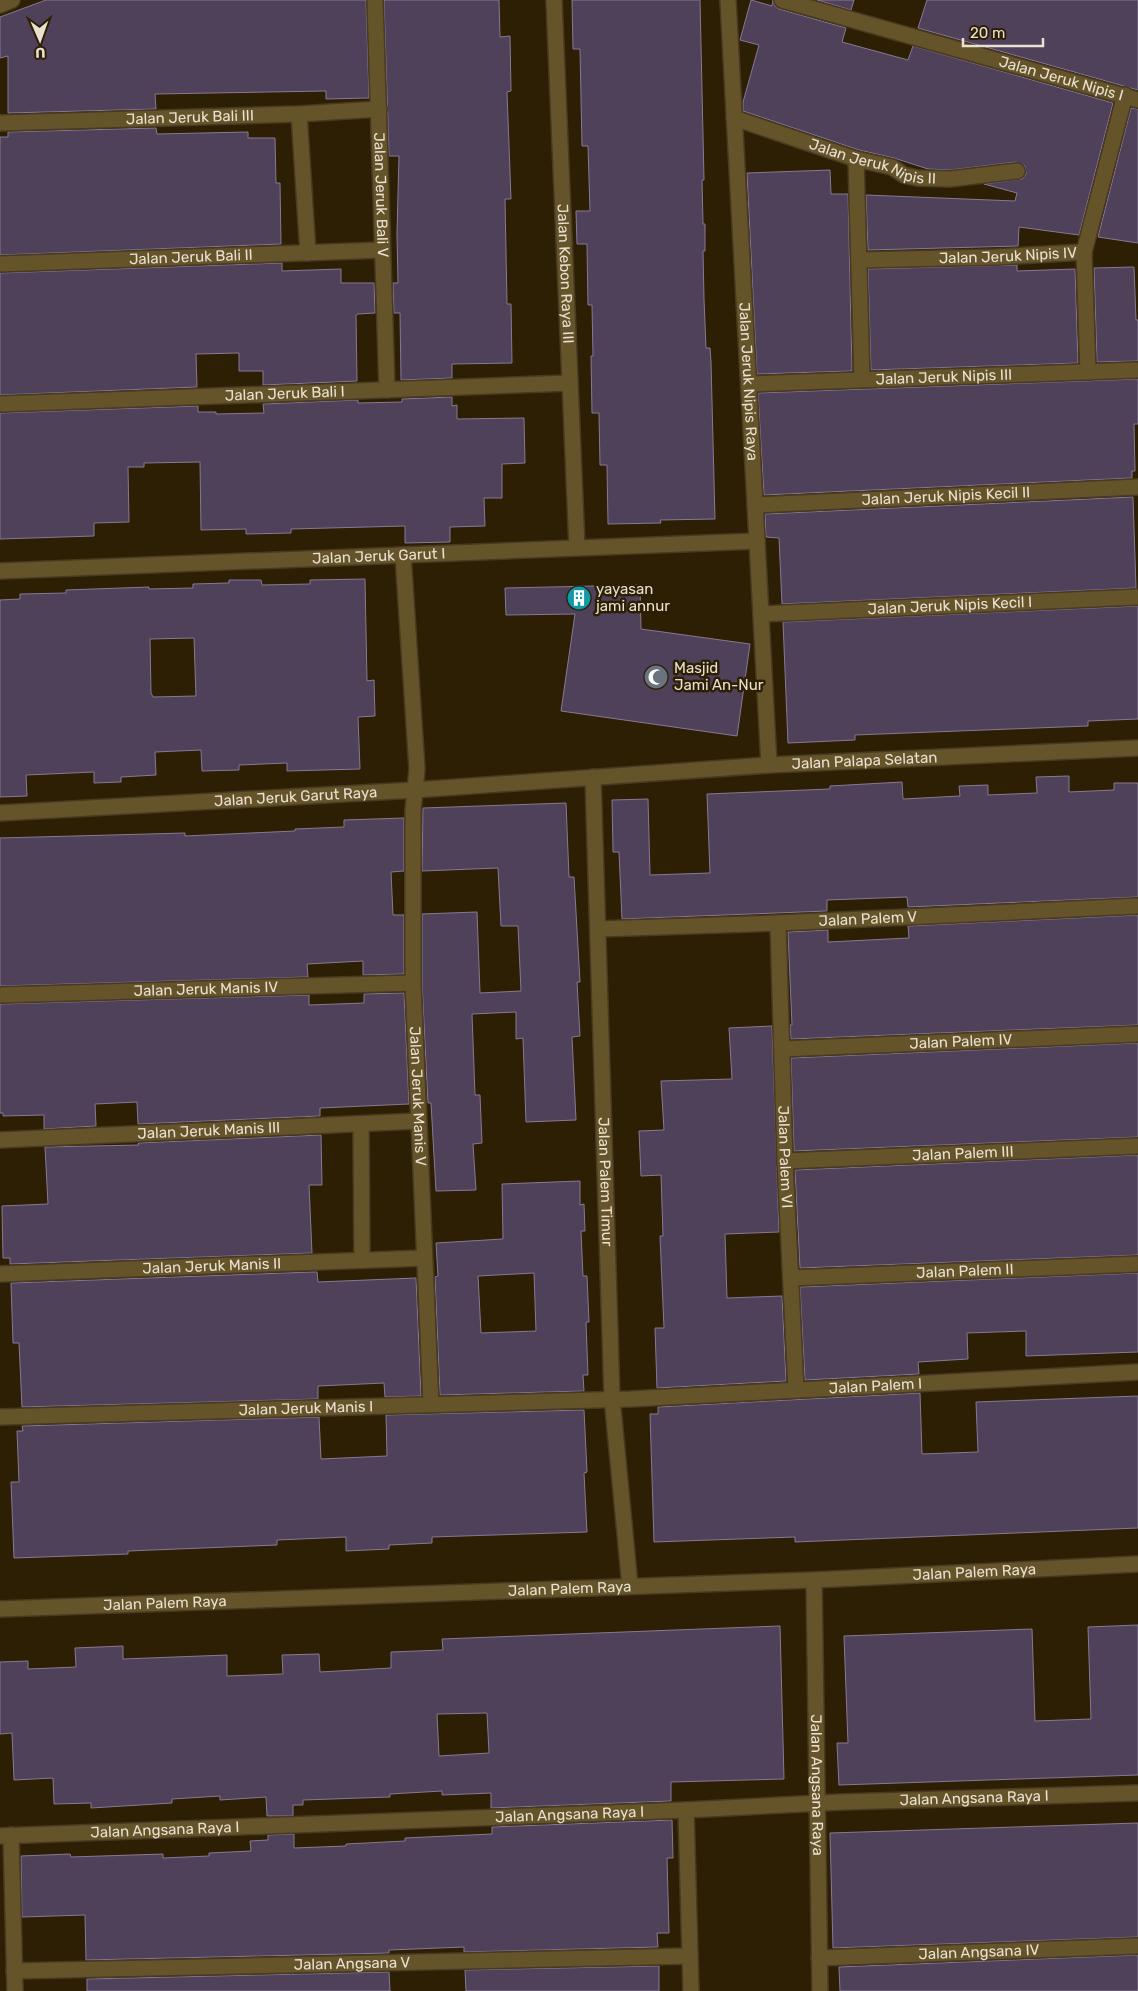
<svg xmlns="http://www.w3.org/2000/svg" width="1138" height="1991" viewBox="0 0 1138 1991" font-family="Rubik,sans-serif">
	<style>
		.building { fill: #4f415a; stroke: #887894; fill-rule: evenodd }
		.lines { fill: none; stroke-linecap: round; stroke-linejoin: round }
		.street-casing { stroke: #473a21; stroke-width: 18 }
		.street { stroke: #65542a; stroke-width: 15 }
		.labels { text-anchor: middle; stroke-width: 5; stroke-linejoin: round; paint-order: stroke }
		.street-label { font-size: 15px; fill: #e8e0d0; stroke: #2d1f04 }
		.poi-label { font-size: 15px; fill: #e8e0d0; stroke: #2d1f04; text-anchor: start }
	</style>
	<rect width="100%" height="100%" fill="#2d1f04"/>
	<path class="building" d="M46,0H366L369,98L326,99V91L155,94L156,109L8,113V56L0,58V17Z
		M384,0H499L500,37L510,36L511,91L507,92L511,199H505L507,304H511L512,363L452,364V378L401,380L400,313H394L393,283H398L397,233L399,156H389Z
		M572,0H700L704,180H702L703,224H705V251H703L704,299L706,348H710L711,362L715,519L660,520L661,523L608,524L607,465H600L599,413H592L591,356H593L592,305H588L587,244H577L576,211H590L588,146H582L580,49H573Z
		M751,0L772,6L773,0L775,6L779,9L846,28L842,42L908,60L913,46L1113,103L1079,235L1019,227L1018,246L868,250L866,195L1015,201L1017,193L984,184L1022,179L1026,174L1025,166L1016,162L950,170L928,169L894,158L859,150L743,111V102L759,45L740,40Z
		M817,0H854L851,10Z
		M927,0H1138V90L918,28Z
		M1131,108L1138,109V243L1098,237Z
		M156,128L157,134L248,132V138H275L276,183H280L281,244L0,255V137H8V132Z
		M830,170L831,194H848L852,371L757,374L747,173Z
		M282,263V271L341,269V283H374L375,313L358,314L356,315L357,381L263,385V371H239V353L196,354L197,387L0,395V273Z
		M1017,265V271L1075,269L1078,363L871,370L868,269Z
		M1134,267L1136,320H1138V361L1097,362L1094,268Z
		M1138,379V424H1134L1135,471H1132V478L764,495L758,393Z
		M452,397V406L457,405V419L524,418L525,463L502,464V498H484L485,526L450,527V542L405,543V526L291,529V533L246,534V529L201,530L200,462L144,463V467H128L129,522L94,523V536L0,539V413L198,406V412H216V414L264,413L263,404L358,400V403L402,402V399Z
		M1133,497L1136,588L782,604L779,538L766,537L765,514Z
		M365,579L367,681L374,680L375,716L358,717L360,769L287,771V763L239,765V770L202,771L201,750L155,752L156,775L121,777V782L94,783V772L26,775L27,796L0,797V600L20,599V594L66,593V590L149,587V589L193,588V584L229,583V580H261L262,585L310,584V580ZM194,638L196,696L153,697L151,693L150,639Z
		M640,585L641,629L750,644L737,736L561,711L575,614L506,615L505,588Z
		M1138,606V719L1088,721V726L855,735V740L788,743L783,622Z
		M1069,776V792L1114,790V783H1138V897L908,907L907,897L827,900V911L622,919L619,852H613L612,800L648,799L650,875L710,873L707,794L830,789V786L902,782L903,799L960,796L959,786L988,785V795L1037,793L1036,777Z
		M566,803L569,877H574L580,982H577L580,1036L572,1037L576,1120L526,1122L523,1038L516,1039V1012L472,1014L475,1095H480L482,1143L473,1144L476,1190L436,1191L431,1103H428L422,983V914L477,912L480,993L521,991L518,926H501L498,868L422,871L423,808Z
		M404,818V871L391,872L393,915H404V974L363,975V961L307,964L308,977L0,986V838L185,833V836L295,831V829L344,827V820Z
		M1138,915V1025L791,1039L790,1025H792L788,932L828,930V942L909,938L908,926Z
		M404,993L409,1104L320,1108V1116L138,1124L137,1102L95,1104L96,1126L44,1129V1115L3,1116V1113H0V1004L309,995V1005L364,1003V994Z
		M772,1026L779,1232L725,1234L727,1298L782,1296L786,1381L657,1388L655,1328H664L660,1236H663L661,1175L641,1176L639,1131L664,1130L661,1081L732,1079L729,1028Z
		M1138,1043V1137L794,1151L791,1058Z
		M321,1135L322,1185H309L312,1253L10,1264V1258H3L2,1206L48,1204L45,1147L139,1145L138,1143Z
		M1138,1155V1255L800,1268L795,1170Z
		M580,1181V1205L584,1204L585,1231H581L583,1276H587L589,1322H586L588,1375H583L584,1391L440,1395L435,1277L438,1276L436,1243L503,1239L502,1184ZM534,1273L536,1331L481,1333L478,1276Z
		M313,1272H317L318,1282L416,1278L421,1396L385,1397L384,1383L318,1386V1399L22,1407L19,1343H13L11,1283Z
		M1138,1273V1352L1026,1356V1331L967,1333L968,1359L918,1362L919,1374L805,1380L800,1287Z
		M920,1393L922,1454L978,1452L976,1402L1138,1396V1528L795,1542V1537L654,1542L650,1414H658V1407Z
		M584,1410L587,1472L584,1473L587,1532L432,1537V1543L389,1545V1549L346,1551V1537L277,1540V1545L128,1551V1554L14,1558L11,1482H19L17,1431H23L22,1426L319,1417L321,1459L387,1456L386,1415Z
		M1138,1625V1775L839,1785L837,1743H848L844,1636L1032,1629L1035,1721L1091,1719L1088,1627Z
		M780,1626L784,1779L671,1782V1801L491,1808V1793L442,1795V1791L390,1794V1797L303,1800V1805H293V1816H267L266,1797L220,1800V1796L172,1799V1803L91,1808V1803L54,1804L53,1778L14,1780L12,1733L0,1734V1662L28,1661V1669L76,1667L75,1648L123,1646V1659L227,1655V1676L283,1674L282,1655L319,1654L320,1672L391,1668V1652L443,1650L442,1639ZM487,1713L489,1753L439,1756L437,1714Z
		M672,1820L673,1858H667L669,1933H657L658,1947L464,1952V1947L389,1950V1953L86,1960L85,1915L22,1917L21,1856L70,1854L71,1857L163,1854V1858L209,1856V1853L251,1851L250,1841L268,1840V1835L294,1834V1848L346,1846V1844L405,1841V1838L492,1834V1827Z
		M1138,1823V1937L833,1948L830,1833Z
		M1138,1955V1991H840L839,1967Z
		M659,1966V1991H466L465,1970Z
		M389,1972L390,1991H87V1979Z"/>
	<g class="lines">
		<defs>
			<g id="street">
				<path id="s1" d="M375,0L387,390"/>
				<path id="s2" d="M554,0L577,548"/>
				<path id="s3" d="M728,0L769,765"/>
				<path id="s4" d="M782,0L1138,100"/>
				<path d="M0,5L12,0"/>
				<path d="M299,114L308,253"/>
				<path id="s5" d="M734,118L856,159L892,167L904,175L917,178L950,179L1017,171"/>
				<path id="s6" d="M0,123L299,114L379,109"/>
				<path d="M856,159L862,378"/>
				<path id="s7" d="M860,260L996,257L1084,252"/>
				<path id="s8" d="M0,264L382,250"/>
				<path d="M1088,372L1084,252L1125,95"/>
				<path id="s9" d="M749,384L1138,370"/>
				<path id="s10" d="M0,404L570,383"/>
				<path id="s11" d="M755,505L1138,487"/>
				<path id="s12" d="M403,555L417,769L413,811V983L431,1404"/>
				<path id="s13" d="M0,571L757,541"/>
				<path id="s14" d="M761,614L1138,597"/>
				<path id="s15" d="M593,777L612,1398L630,1586"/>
				<path id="s16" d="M0,813L415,790L769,765L1138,748"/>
				<path id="s17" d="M778,923L785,1161L796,1390"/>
				<path id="s18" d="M598,929L778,923L1138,906"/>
				<path id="s19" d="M0,995L413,983"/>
				<path id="s20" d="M782,1049L1138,1034"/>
				<path d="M361,1125L362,1260"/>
				<path id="s21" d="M0,1140L418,1121"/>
				<path id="s22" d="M785,1161L1138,1146"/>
				<path id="s23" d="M0,1274L424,1258"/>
				<path id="s24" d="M791,1278L1138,1264"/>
				<path id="s25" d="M0,1417L630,1399L1138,1372"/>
				<path id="s26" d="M814,1580L820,1991"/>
				<path id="s27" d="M0,1609L814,1580L1138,1564"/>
				<path d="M686,1810L691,1991"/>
				<path d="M11,1835L15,1991"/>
				<path id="s28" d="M0,1836L686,1810L842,1802L1138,1793"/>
				<path id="s29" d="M819,1958L1138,1946"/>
				<path id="s30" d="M14,1971L690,1956"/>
			</g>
		</defs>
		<use href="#street" class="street-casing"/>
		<use href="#street" class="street"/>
	</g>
	<defs>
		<symbol id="building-disc" viewBox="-11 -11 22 22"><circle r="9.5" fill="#0f9aa8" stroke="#2d1f04"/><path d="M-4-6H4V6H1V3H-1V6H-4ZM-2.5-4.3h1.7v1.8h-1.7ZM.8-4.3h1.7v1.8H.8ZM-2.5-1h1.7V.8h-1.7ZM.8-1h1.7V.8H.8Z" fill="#fff"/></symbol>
		<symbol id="mosque-disc" viewBox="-11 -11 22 22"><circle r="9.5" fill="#6b7280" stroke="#2d1f04"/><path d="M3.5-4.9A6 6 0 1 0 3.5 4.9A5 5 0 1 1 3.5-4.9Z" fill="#fff"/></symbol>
	</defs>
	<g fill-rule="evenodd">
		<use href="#building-disc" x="565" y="584" width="28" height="28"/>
		<use href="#mosque-disc" x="642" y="663" width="28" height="28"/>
	</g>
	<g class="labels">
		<g class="street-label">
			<text dy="5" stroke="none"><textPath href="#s4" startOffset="290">Jalan Jeruk Nipis I</textPath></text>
			<text dy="5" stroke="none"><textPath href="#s6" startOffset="190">Jalan Jeruk Bali III</textPath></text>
			<text dy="5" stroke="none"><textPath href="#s5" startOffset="146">Jalan Jeruk Nipis II</textPath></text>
			<text dy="5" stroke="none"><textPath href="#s1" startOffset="195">Jalan Jeruk Bali V</textPath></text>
			<text dy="5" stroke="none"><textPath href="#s7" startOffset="148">Jalan Jeruk Nipis IV</textPath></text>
			<text dy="5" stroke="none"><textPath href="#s8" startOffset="191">Jalan Jeruk Bali II</textPath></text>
			<text dy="5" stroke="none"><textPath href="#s2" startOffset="274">Jalan Kebon Raya III</textPath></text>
			<text dy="5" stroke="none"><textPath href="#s9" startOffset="195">Jalan Jeruk Nipis III</textPath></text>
			<text dy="5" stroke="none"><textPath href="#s3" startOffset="382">Jalan Jeruk Nipis Raya</textPath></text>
			<text dy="5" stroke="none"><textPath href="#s10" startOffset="285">Jalan Jeruk Bali I</textPath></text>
			<text dy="5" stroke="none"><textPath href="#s11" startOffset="191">Jalan Jeruk Nipis Kecil II</textPath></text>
			<text dy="5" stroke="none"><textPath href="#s13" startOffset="379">Jalan Jeruk Garut I</textPath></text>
			<text dy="5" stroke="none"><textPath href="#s14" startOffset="189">Jalan Jeruk Nipis Kecil I</textPath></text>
			<text dy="5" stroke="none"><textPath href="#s16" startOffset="866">Jalan Palapa Selatan</textPath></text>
			<text dy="5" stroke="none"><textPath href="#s16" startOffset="296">Jalan Jeruk Garut Raya</textPath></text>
			<text dy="5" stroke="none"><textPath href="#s18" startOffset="270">Jalan Palem V</textPath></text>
			<text dy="5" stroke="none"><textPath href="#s19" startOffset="206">Jalan Jeruk Manis IV</textPath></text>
			<text dy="5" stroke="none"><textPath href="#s20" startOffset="179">Jalan Palem IV</textPath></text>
			<text dy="5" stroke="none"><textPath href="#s12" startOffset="542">Jalan Jeruk Manis V</textPath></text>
			<text dy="5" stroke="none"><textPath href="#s21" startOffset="209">Jalan Jeruk Manis III</textPath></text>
			<text dy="5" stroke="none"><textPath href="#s22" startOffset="178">Jalan Palem III</textPath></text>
			<text dy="5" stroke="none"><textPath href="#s17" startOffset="234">Jalan Palem VI</textPath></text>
			<text dy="5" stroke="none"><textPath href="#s15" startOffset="405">Jalan Palem Timur</textPath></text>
			<text dy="5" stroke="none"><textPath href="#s23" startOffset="212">Jalan Jeruk Manis II</textPath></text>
			<text dy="5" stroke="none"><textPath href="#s24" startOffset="174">Jalan Palem II</textPath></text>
			<text dy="5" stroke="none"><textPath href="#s25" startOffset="876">Jalan Palem I</textPath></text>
			<text dy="5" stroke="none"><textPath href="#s25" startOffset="306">Jalan Jeruk Manis I</textPath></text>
			<text dy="5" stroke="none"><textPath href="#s27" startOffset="975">Jalan Palem Raya</textPath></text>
			<text dy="5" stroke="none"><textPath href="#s27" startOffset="570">Jalan Palem Raya</textPath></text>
			<text dy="5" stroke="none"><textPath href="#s27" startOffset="165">Jalan Palem Raya</textPath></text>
			<text dy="5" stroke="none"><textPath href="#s26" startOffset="205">Jalan Angsana Raya</textPath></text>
			<text dy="5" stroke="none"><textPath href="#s28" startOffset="975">Jalan Angsana Raya I</textPath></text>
			<text dy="5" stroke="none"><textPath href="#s28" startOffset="570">Jalan Angsana Raya I</textPath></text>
			<text dy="5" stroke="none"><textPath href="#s28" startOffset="165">Jalan Angsana Raya I</textPath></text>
			<text dy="5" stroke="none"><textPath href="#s29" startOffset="160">Jalan Angsana IV</textPath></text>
			<text dy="5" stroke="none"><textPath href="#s30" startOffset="338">Jalan Angsana V</textPath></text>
		</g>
		<g class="poi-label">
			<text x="596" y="594">yayasan<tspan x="596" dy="17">jami annur</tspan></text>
			<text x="674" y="673">Masjid<tspan x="674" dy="17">Jami An-Nur</tspan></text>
		</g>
	</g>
	<g transform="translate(40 40) rotate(178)" stroke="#2d1f04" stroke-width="4" paint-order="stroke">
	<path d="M0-4L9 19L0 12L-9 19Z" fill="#e8e0d0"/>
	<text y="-8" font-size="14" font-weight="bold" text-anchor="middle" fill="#e8e0d0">U</text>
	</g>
	<path d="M963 38v8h80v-8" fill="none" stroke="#e8e0d0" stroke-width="2.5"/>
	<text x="970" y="38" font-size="15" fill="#e8e0d0" stroke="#2d1f04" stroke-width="4" paint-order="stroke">20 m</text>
</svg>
